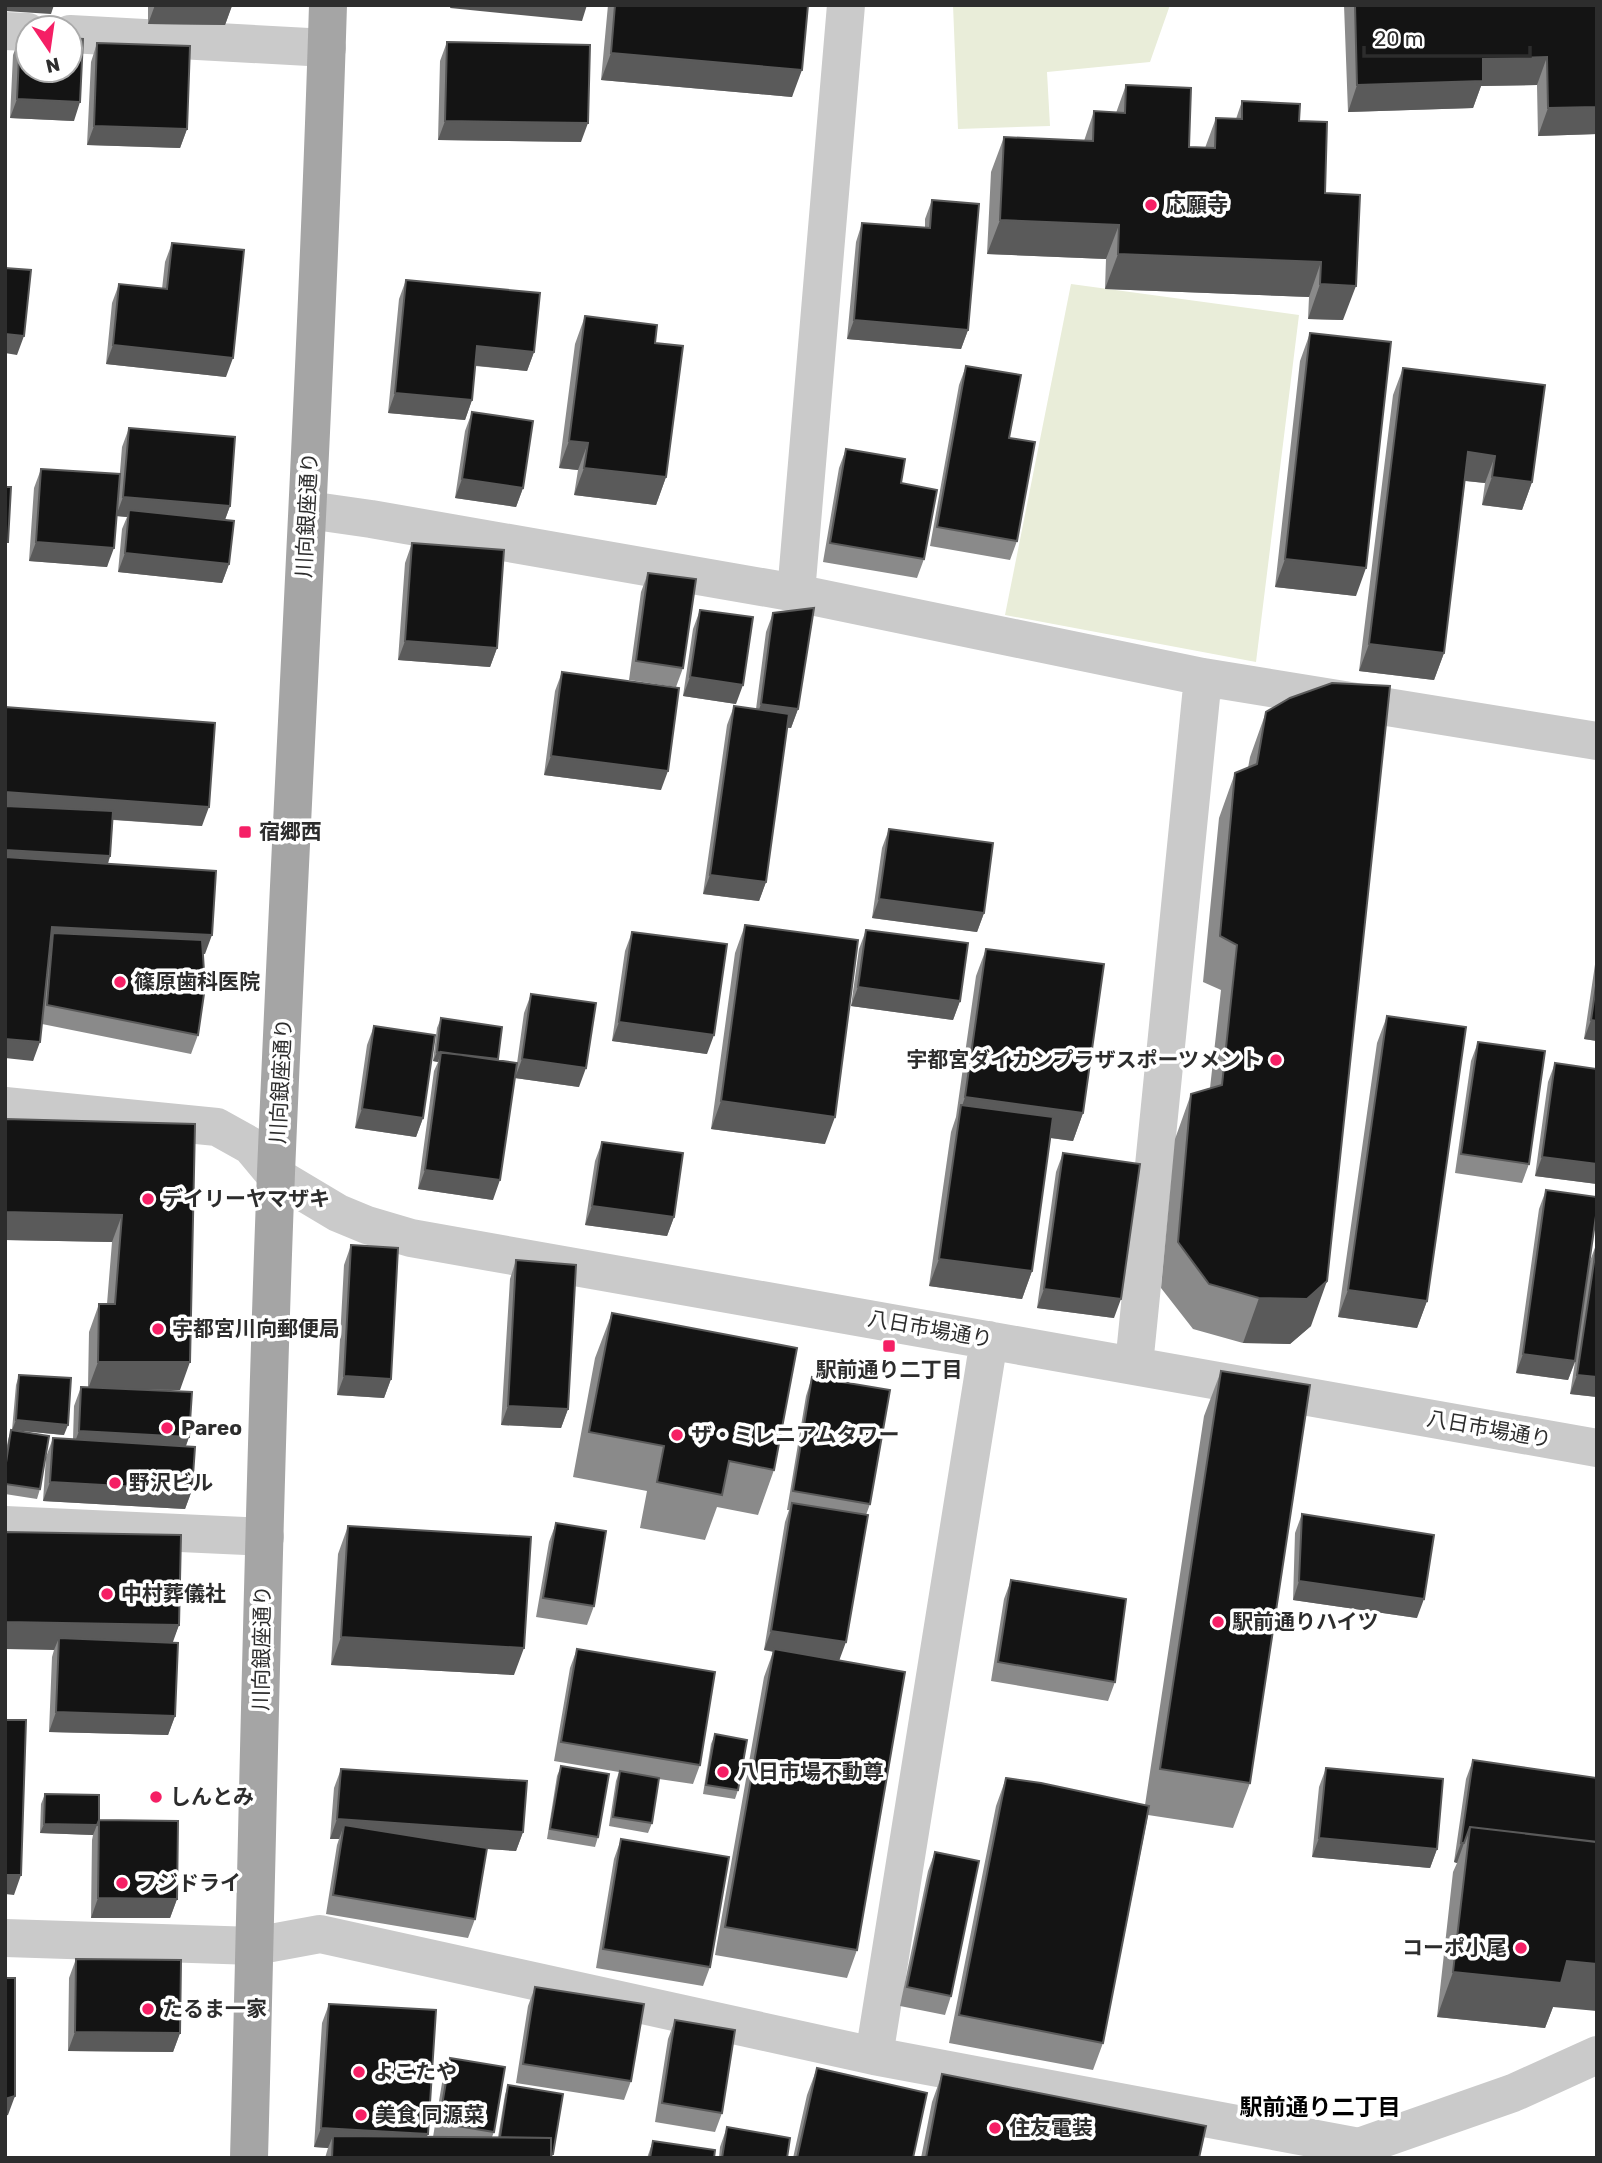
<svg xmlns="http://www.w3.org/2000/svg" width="1602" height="2163" viewBox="0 0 1602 2163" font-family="Rubik,'Noto Sans JP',sans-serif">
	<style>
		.green { fill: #e9edd9 }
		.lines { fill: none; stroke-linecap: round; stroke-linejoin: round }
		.minor { stroke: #cacaca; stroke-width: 38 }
		.primary { stroke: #a5a5a5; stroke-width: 38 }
		.wall { fill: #8a8a8a }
		.shaded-wall { fill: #5a5a5a }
		.building { fill: #141414; stroke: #5a5a5a; stroke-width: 2 }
		.poi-dot { fill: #f51f65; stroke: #fff; stroke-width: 2.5 }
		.labels { text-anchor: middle; stroke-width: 7; stroke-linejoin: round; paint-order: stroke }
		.poi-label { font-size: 21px; font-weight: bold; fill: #2d2d2d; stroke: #fff; text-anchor: start }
		.street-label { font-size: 21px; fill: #2d2d2d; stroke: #fff }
		.neighbourhood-label { font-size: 23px; font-weight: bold; fill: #000; stroke: #fff }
	</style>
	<rect width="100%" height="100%" fill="#fff"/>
	<path class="green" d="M953,5H1170L1150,62L1047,72L1050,126L958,129Z
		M1071,284L1299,315L1256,662L1005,615Z"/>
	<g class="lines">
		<path class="minor" d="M5,31L28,32
			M70,34L327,48
			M308,510L371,519L796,593L1203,677L1597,741
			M796,593L846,5
			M5,1106L217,1127L251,1146L276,1176L338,1213L367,1225L411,1238L1597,1448
			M1134,1365L1203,677
			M5,1525L265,1537
			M5,1938L255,1946L320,1934L874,2056L1359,2147
			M874,2056L989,1340
			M1340,2158L1359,2147L1513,2093L1597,2055"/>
		<path class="primary" d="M249,2158C258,1830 263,1501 276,1173C292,784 316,395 328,5"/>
	</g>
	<path class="wall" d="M148,5H232L225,25L148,24Z
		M608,5H808L792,97L601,80Z
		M1344,5H1597V134L1538,136L1537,85L1481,86L1473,108L1348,112Z
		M20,36L74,121L10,118L13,55Z
		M447,42L581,142L438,140L440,61Z
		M97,43L187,129L180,148L87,145L91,62Z
		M1126,85L1189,147L1205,148L1216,118L1236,119L1242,101L1299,121L1325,193L1343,320L1308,319L1309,297L1105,289L1106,259L987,254L991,172L1004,137L1084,141L1094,111L1116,113Z
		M932,200L968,330L961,349L847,339L856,242L862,223L925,228V219Z
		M172,243L226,377L106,364L112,303L119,284L162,289L165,262Z
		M406,280L534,352L527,371L475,366L472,400L465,420L388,413L399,299Z
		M585,316L655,343L666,477L656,505L574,495L578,470L559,468L575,344Z
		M1310,333L1356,596L1275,587L1300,361Z
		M966,366L1009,438L1017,541L1010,560L930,546L959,385Z
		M1403,368L1532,482L1522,510L1482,505L1485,483L1465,481L1444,653L1434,680L1359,671L1393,395Z
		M472,412L523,488L516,507L455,498L465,431Z
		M129,428L230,506L225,520L229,564L222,583L118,572L122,529L127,517L117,516L107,567L29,561L34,488L41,469L118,496L122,447Z
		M846,449L901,483L924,559L917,578L823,562L839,468Z
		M412,543L497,648L490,667L398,660L405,563Z
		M648,573L683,668L676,687L629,680L641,592Z
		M700,610L736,704L683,696L693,629Z
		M773,613L798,709L791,728H787L766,882L759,901L703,894L727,725L734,706L756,709L766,632Z
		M562,672L661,790L544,775L555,691Z
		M5,707L202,826L113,820L110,856L108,864L205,954H203L198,1035L191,1054L42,1024L33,1061Z
		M1266,712L1311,1326L1290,1344L1243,1343L1193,1329L1161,1288L1175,1139L1191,1094L1210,1088L1221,990L1203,982L1219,818L1235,773L1248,768L1250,757Z
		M889,829L984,913L977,932L872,918L882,848Z
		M745,925L825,1144L711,1129L735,953Z
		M866,930L960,1001L953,1020L851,1006L859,949Z
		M632,932L707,1054L612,1041L625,951Z
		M986,949L1083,1113L1073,1141L1050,1138L1032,1271L1022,1299L929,1286L951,1132L956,1117L976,976Z
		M1597,951V1041L1584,1039Z
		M531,994L579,1087L515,1078L524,1013Z
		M1387,1016L1427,1301L1417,1328L1338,1317L1377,1043Z
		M441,1018L497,1060L493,1200L418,1189L434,1071L438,1062L433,1061L437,1028Z
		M374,1026L423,1118L416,1137L355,1128L367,1045Z
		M1478,1042L1529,1164L1522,1183L1455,1173L1471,1061Z
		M1555,1063L1597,1184L1535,1176L1548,1082Z
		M5,1119L195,1124L180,1390L137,1389L189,1437L186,1446L192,1490L185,1509L43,1501L46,1457L53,1438L73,1439L74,1406L81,1387H88L89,1332L99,1304H107L112,1242L5,1240Z
		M602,1142L674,1217L667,1236L585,1225L595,1161Z
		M1063,1153L1114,1318L1037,1308L1056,1172Z
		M1546,1190L1590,1261L1597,1242V1397L1570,1394L1575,1362L1568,1380L1516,1373L1539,1209Z
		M351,1245L391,1379L384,1398L337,1395L344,1265Z
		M516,1260L568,1409L561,1428L501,1425L510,1279Z
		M612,1313L774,1470L758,1515L717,1507L705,1540L640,1528L647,1491L573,1477L595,1358Z
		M1221,1371L1250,1783L1233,1828L1148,1815L1103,2043L1093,2070L949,2043L996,1806L1006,1778L1145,1805L1204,1416Z
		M19,1375L64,1435L13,1430L40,1489L37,1499L5,1494V1456L8,1440L11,1430H12L16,1385Z
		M812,1377L870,1504L866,1515L839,1661L857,1950L847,1978L715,1955L764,1677L773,1652L764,1650L785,1522L789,1510H787L806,1396Z
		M1302,1514L1417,1618L1293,1600L1295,1533Z
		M556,1523L594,1606L587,1625L536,1617L549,1542Z
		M348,1526L514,1675L331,1665L338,1554Z
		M5,1532L179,1625L172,1642L175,1716L168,1735L49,1732L52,1657L54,1650Z
		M1011,1580L1115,1682L1108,1701L991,1681L1004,1599Z
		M577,1649L700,1765L693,1784L659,1779L652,1823L648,1833L609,1826L616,1781L619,1772L554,1761L570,1668Z
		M715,1734L738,1790L735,1799L703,1794L711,1744Z
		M1473,1760L1553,2007L1545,2028L1437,2017L1453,1872L1457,1863L1454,1862L1466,1779Z
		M561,1766L598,1837L595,1847L547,1839L557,1776Z
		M1326,1768L1437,1849L1430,1868L1312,1857L1319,1787Z
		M341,1769L523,1832L516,1851L487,1849L475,1919L468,1938L326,1914L337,1845L339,1839H330L334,1788Z
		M45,1794L99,1820L177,1899L170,1918H91L92,1840L93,1835L40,1833L41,1804Z
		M621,1839L710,1967L703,1986L596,1968L614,1859Z
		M935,1852L951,1996L945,2015L900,2006L928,1871Z
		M76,1959L180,2033L173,2052L68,2051L69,1978Z
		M535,1987L631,2081L624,2100L516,2083L528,2006Z
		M329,2004L427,2137H433L443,2077L450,2058L494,2132L492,2137H498L505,2095L508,2085L553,2154L552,2158H325L328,2148L314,2147L322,2023Z
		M675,2020L722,2113L715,2132L655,2122L668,2039Z
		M817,2068L913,2158H793L807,2095Z
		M942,2074L1199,2158H921L932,2102Z
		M727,2127L787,2158H719L720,2147Z
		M653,2141L714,2158H647Z"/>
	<path class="shaded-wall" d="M5,5H54L51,14L5,11Z
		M155,5L232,6L225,25L148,24Z
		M451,5H587L582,21L450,8Z
		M611,53L802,70L792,97L601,80Z
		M1547,57L1537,85L1481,86L1473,108L1348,112L1357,85L1483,59Z
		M17,99L80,102L74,121L10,118Z
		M1597,107V134L1538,136L1548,108Z
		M445,121L588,123L581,142L438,140Z
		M94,126L187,129L180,148L87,145Z
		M1000,220L1119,225L1106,259L987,254Z
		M1118,254L1321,262L1309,297L1105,289Z
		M1320,284L1356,286L1343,320L1308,319Z
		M854,320L968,330L961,349L847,339Z
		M5,334L24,336L17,355L5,353Z
		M113,345L233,358L226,377L106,364Z
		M477,346L534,352L527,371L470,365Z
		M395,393L472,400L465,420L388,413Z
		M569,441L588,443L578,470L559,468Z
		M1468,452L1495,456L1485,483L1458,480Z
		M584,468L666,477L656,505L574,495Z
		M1492,477L1532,482L1522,510L1482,505Z
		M462,479L523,488L516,507L455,498Z
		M123,497L230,506L223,525L129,510L127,517L116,516Z
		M36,542L114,548L107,567L29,561Z
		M125,553L229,564L222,583L118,572Z
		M1285,559L1366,568L1356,596L1275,587Z
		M405,641L497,648L490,667L398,660Z
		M1369,644L1444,653L1434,680L1359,671Z
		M690,677L743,685L736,704L683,696Z
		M761,704L798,709L791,728L754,723Z
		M551,756L668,771L661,790L544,775Z
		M5,792L209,807L202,826L5,812Z
		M5,850L110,856L104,875L5,870Z
		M710,875L766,882L759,901L703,894Z
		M879,899L984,913L977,932L872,918Z
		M52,927L212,935L205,954L52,946L53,933L48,946Z
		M858,987L960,1001L953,1020L851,1006Z
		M1591,1020L1597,1021V1041L1584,1039Z
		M619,1022L714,1035L707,1054L612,1041Z
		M5,1039L40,1042L33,1061L5,1058Z
		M437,1052H441L438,1062L433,1061Z
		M522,1059L586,1068L579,1087L515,1078Z
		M965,1097L1083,1113L1073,1141L958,1125L960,1112Z
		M721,1101L835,1117L825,1144L711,1129Z
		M362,1109L423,1118L416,1137L355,1128Z
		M1542,1157L1597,1164V1184L1535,1176Z
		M425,1170L500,1180L493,1200L418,1189Z
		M592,1206L674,1217L667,1236L585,1225Z
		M5,1212L122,1215L112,1242L5,1240Z
		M939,1259L1032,1271L1022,1299L929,1286Z
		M1327,1281L1311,1326L1290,1344L1243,1343L1259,1298Z
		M1044,1289L1121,1299L1114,1318L1037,1308Z
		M1348,1290L1427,1301L1417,1328L1338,1317Z
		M1523,1354L1575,1361L1568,1380L1516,1373Z
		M98,1362H190L180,1390L88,1389Z
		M1577,1375L1597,1377V1397L1570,1394Z
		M344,1376L391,1379L384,1398L337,1395Z
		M508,1406L568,1409L561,1428L501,1425Z
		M16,1420L68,1425L64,1435L12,1430Z
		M79,1431L189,1437L182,1456L72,1450Z
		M50,1482L192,1490L185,1509L43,1501Z
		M1299,1581L1424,1599L1417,1618L1293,1600Z
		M5,1622L179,1625L169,1653L59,1638L54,1650L5,1649Z
		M771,1631L846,1642L839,1661L764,1650Z
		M341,1637L524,1648L514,1675L331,1665Z
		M56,1712L175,1716L168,1735L49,1732Z
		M337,1819L523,1832L516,1851L342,1839L344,1825L339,1839H330Z
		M44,1824L97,1825L93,1835L40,1833Z
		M1319,1838L1437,1849L1430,1868L1312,1857Z
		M1461,1843H1464L1457,1863L1454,1862Z
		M5,1875H21L14,1895L5,1894Z
		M98,1898L177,1899L170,1918H91Z
		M1567,1961L1597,1964V2011L1553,2007L1545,2028L1437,2017L1453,1972Z
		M75,2032L180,2033L173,2052L68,2051Z
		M15,2096L8,2115L5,2116V2099Z
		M321,2128L428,2134L421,2153L333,2136L328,2148L314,2147Z"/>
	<path class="building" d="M615,5H808L802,70L611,53Z
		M1355,5H1597V107L1548,108L1547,57L1483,59V81L1357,85Z
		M20,36H28V70H70V38L83,39L80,102L17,99Z
		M447,42L590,45L588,123L445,121Z
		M97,43L190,46L187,129L94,126Z
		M1126,85L1191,88L1189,147L1215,148L1216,118L1242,119V101L1300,104L1299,121L1327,122L1325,193L1360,195L1356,286L1320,284L1321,262L1118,254L1119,225L1000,220L1004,137L1093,141L1094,111L1125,113Z
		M932,200L979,204L968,330L854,320L862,223L930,228Z
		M172,243L244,250L233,358L113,345L119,284L167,289Z
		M5,268L31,270L24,336L5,334Z
		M406,280L540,293L534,352L477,346L472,400L395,393Z
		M585,316L657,325L655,343L683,346L666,477L584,468L588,443L569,441Z
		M1310,333L1391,342L1366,568L1285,559Z
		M966,366L1021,375L1009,438L1035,442L1017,541L937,527Z
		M1403,368L1545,385L1532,482L1492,477L1495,456L1468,452L1444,653L1369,644Z
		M472,412L533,421L523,488L462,479Z
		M129,428L235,437L230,506L123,497Z
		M846,449L905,459L901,483L937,490L924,559L830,543Z
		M41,469L120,474L114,548L36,542Z
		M5,487H11L8,542H5Z
		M129,510L234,521L229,564L125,553Z
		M412,543L504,550L497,648L405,641Z
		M648,573L696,579L683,668L636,661Z
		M814,608L798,709L761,704L773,613Z
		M700,610L753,617L743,685L690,677Z
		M562,672L679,688L668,771L551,756Z
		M1332,683L1390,686L1327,1281L1307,1299L1259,1298L1209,1284L1178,1242L1191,1094L1222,1085L1237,945L1220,936L1235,773L1257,764L1266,712L1290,698Z
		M734,706L789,714L766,882L710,875Z
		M5,707L215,723L209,807L5,792Z
		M5,806L113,811L110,856L5,850Z
		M889,829L993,843L984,913L879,899Z
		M5,857L216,871L212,935L52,927L40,1042L5,1039Z
		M745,925L858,940L835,1117L721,1101Z
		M866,930L968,943L960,1001L858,987Z
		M632,932L727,944L714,1035L619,1022Z
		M53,933L202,940L205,987L198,1035L47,1005Z
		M986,949L1104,964L1083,1113L965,1097Z
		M1597,979V1021L1591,1020Z
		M531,994L596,1003L586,1068L522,1059Z
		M1387,1016L1466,1027L1427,1301L1348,1290Z
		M441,1018L502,1027L498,1059L437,1052Z
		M374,1026L435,1035L423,1118L362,1109Z
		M1478,1042L1545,1051L1529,1164L1461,1154Z
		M441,1052L517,1063L500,1180L425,1170Z
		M1555,1063L1597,1069V1164L1542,1157Z
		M961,1105L1053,1117L1032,1271L939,1259Z
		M5,1119L195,1124L190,1362H98L99,1304H115L122,1215L5,1212Z
		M602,1142L683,1153L674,1217L592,1206Z
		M1063,1153L1140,1164L1121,1299L1044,1289Z
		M1546,1190L1597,1197V1209L1575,1361L1523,1354Z
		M1597,1242V1377L1577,1375Z
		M351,1245L398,1248L391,1379L344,1376Z
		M516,1260L576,1265L568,1409L508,1406Z
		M612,1313L797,1348L774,1470L729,1461L722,1495L657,1482L664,1446L589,1432Z
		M1221,1371L1310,1385L1250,1783L1160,1769Z
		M19,1375L71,1378L68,1425L16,1420Z
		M812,1377L890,1390L870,1504L793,1491Z
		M81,1387L192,1392L189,1437L79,1431Z
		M11,1430L49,1436L40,1489L5,1484V1469Z
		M53,1438L195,1447L192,1490L50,1482Z
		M792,1503L868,1515L846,1642L771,1631Z
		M1302,1514L1434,1535L1424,1599L1299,1581Z
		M556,1523L606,1531L594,1606L543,1598Z
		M348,1526L531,1537L524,1648L341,1637Z
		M5,1532L181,1535L179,1625L5,1622Z
		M1011,1580L1126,1599L1115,1682L998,1662Z
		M59,1638L178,1643L175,1716L56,1712Z
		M577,1649L715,1672L700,1765L561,1742Z
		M774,1649L905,1672L857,1950L725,1927Z
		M5,1720H26L21,1875H5Z
		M715,1734L747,1740L738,1790L706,1785Z
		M1473,1760L1597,1778V1842L1470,1827L1464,1843H1461Z
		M561,1766L609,1774L598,1837L550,1829Z
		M1326,1768L1443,1779L1437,1849L1319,1838Z
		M341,1769L527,1781L523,1832L337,1819Z
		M620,1771L659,1778L652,1823L613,1817Z
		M1006,1778L1041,1783L1149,1806L1103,2043L959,2015Z
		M45,1794L99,1795V1820L97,1825L44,1824Z
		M99,1820L178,1821L177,1899L98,1898Z
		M344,1825L487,1848L475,1919L333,1895Z
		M1470,1827L1597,1842V1964L1567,1961L1561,1983L1453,1972Z
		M621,1839L729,1857L710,1967L603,1949Z
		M935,1852L979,1861L951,1996L907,1987Z
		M76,1959L181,1960L180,2033L75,2032Z
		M5,1978H15V2096L5,2099Z
		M535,1987L644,2004L631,2081L523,2064Z
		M329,2004L436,2010L428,2134L321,2128Z
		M675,2020L735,2030L722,2113L662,2103Z
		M450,2058L505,2067L494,2132L439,2123Z
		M817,2068L927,2093L913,2158H797Z
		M942,2074L1206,2126L1199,2158H926Z
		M508,2085L563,2094L553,2154H551V2138L500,2137Z
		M727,2127L790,2138L787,2158H722Z
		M333,2136L551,2138V2158H332Z
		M653,2141L715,2150L714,2158H650Z"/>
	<g class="poi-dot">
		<circle cx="1151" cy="205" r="7"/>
		<rect x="238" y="825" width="14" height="14" rx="3.5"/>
		<circle cx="120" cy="982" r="7"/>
		<circle cx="1276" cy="1060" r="7"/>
		<circle cx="148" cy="1199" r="7"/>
		<circle cx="158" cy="1329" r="7"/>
		<rect x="882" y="1339" width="14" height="14" rx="3.5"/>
		<circle cx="167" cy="1428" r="7"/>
		<circle cx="677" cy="1435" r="7"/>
		<circle cx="115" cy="1483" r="7"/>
		<circle cx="107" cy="1594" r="7"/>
		<circle cx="1218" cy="1622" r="7"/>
		<circle cx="723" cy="1772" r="7"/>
		<circle cx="156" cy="1797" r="7"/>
		<circle cx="122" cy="1883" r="7"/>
		<circle cx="1521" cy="1948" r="7"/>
		<circle cx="148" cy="2009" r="7"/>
		<circle cx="359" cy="2072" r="7"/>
		<circle cx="361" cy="2115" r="7"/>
		<circle cx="995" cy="2128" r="7"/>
	</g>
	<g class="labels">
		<g class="poi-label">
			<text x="1165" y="212">応願寺</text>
			<text x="259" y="839">宿郷西</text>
			<text x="134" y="989">篠原歯科医院</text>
			<text x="1262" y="1067" text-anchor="end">宇都宮ダイカンプラザスポーツメント</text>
			<text x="162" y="1206">デイリーヤマザキ</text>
			<text x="172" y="1336">宇都宮川向郵便局</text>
			<text x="889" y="1377" text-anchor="middle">駅前通り二丁目</text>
			<text x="181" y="1435">Pareo</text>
			<text x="691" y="1442">ザ・ミレニアムタワー</text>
			<text x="129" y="1490">野沢ビル</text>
			<text x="121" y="1601">中村葬儀社</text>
			<text x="1232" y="1629">駅前通りハイツ</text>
			<text x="737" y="1779">八日市場不動尊</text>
			<text x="170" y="1804">しんとみ</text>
			<text x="136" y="1890">フジドライ</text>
			<text x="1507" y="1955" text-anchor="end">コーポ小尾</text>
			<text x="162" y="2016">たるま一家</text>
			<text x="373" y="2079">よこたや</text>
			<text x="375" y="2122">美食 同源菜</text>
			<text x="1009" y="2135">住友電装</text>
		</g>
		<g class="street-label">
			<text transform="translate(307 515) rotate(-87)" y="7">川向銀座通り</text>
			<text transform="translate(281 1081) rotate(-87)" y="7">川向銀座通り</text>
			<text transform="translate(930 1329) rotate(10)" y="7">八日市場通り</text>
			<text transform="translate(1489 1429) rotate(10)" y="7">八日市場通り</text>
			<text transform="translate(262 1648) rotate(-89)" y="7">川向銀座通り</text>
		</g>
		<g class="neighbourhood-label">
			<text x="1320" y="2115">駅前通り二丁目</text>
		</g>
	</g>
	<rect width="1602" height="2163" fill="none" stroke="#2d2d2d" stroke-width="14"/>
	<g transform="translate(49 49) rotate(167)"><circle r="33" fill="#ffffff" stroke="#ababab" stroke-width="2"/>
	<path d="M0-5L12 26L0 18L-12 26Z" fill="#f51f65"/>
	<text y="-10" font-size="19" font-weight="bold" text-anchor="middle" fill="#2d2d2d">N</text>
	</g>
	<path d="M1364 46v10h166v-10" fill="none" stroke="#2d2d2d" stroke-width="3.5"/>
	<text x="1374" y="46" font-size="21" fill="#2d2d2d" stroke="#ffffff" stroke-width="5" paint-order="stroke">20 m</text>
</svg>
